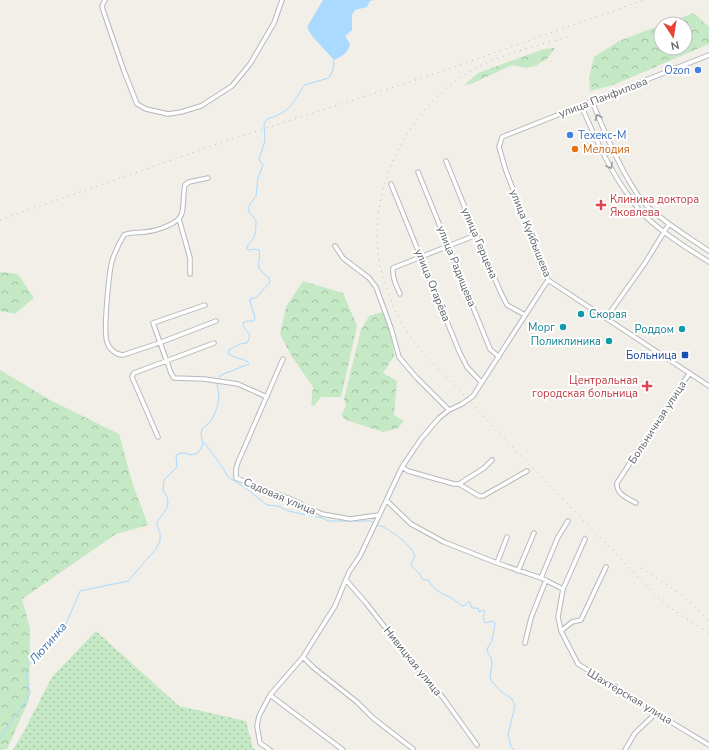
<svg xmlns="http://www.w3.org/2000/svg" width="709" height="750" viewBox="0 0 709 750" font-family="'Nunito Sans',sans-serif">
	<style>
		.forest { fill: url(#forest-crowns) }
		.garden { fill: url(#garden-dots) }
		.water { fill: #aadaff }
		.lines { fill: none; stroke-linecap: round; stroke-linejoin: round }
		.stream { stroke: #aadaff; stroke-width: 1 }
		.street-casing { stroke: #b5b8bc; stroke-width: 5.5 }
		.street { stroke: #fff; stroke-width: 3.5 }
		.rail { stroke: #b6b7b8; stroke-width: 1; stroke-dasharray: 1 5; stroke-linecap: butt }
		.oneway { stroke: #979a9d }
		.shop-dot { fill: #3f7fe0; stroke: #fff; stroke-width: 1.5 }
		.food-dot { fill: #e8710a; stroke: #fff; stroke-width: 1.5 }
		.health-dot { fill: #e0444e; stroke: #fff; stroke-width: 1.5 }
		.culture-dot { fill: #0f9aa8; stroke: #fff; stroke-width: 1.5 }
		.transit-dot { fill: #1a4fb4; stroke: #fff; stroke-width: 1.5 }
		.labels { text-anchor: middle; stroke-width: 4; stroke-linejoin: round; paint-order: stroke }
		.shop-label { font-size: 11px; fill: #366cbe; stroke: #fff; text-anchor: end }
		.street-label { font-size: 11px; fill: #5f6368; stroke: #fff }
		.food-label { font-size: 11px; fill: #c56008; stroke: #fff; text-anchor: start }
		.health-label { font-size: 11px; fill: #be3a42; stroke: #fff; text-anchor: start }
		.culture-label { font-size: 11px; fill: #0d838f; stroke: #fff; text-anchor: end }
		.transit-label { font-size: 11px; fill: #164399; stroke: #fff; text-anchor: end }
		.water-label { font-size: 12px; font-style: italic; fill: #4174aa; stroke: #fff }
	</style>
	<defs>
		<pattern id="forest-crowns" width="20" height="18" patternUnits="userSpaceOnUse"><rect width="20" height="18" fill="#c5e8c5"/><path d="M2 6a3 3 0 1 1 6 0M12 15a3 3 0 1 1 6 0" fill="none" stroke="#a3c0a4"/></pattern>
		<pattern id="garden-dots" width="8" height="8" patternUnits="userSpaceOnUse"><rect width="8" height="8" fill="#c5e8c5"/><path d="M2 2h.1M6 6h.1" fill="none" stroke="#a3c0a4" stroke-width="1.8" stroke-linecap="round"/></pattern>
	</defs>
	<rect width="100%" height="100%" fill="#f1efe8"/>
	<path class="forest" d="M694,13L709,27V44L613,85L590,91L589,77L594,57L619,41L661,25V48H685V24H663Z
		M555,48L547,59L537,65L526,68L512,65L471,84L464,85L478,73L544,49Z
		M0,272L18,274L34,298L15,314L0,311Z
		M303,281L343,293L357,326L341,397H321L314,406L311,405L313,387L291,355L280,334L286,307Z
		M382,312C390,326 392,340 394,356L383,373L397,381L394,415L404,421L398,428L383,432L346,420L341,415L346,406L344,399L361,330L369,316Z
		M0,370L50,400L119,434L133,485L148,525L116,534L22,599L30,628L29,700L7,749L0,750Z"/>
	<path class="garden" d="M96,631L179,706L246,721L253,748L256,750H13L23,733L52,677Z"/>
	<path class="water" d="M323,0H374L370,1L367,7L355,10L352,15V30L345,36L350,44C348,53 343,56 334,60L312,36L307,27Z"/>
	<g class="lines">
		<path class="stream" d="M218,380L221,375L249,364L248,362C242,358 233,358 228,353L229,350L240,344L247,343C254,331 244,333 243,323L247,321H254L255,317L250,301L251,298H256L270,282L269,278C251,263 262,267 259,250L255,249L250,250L247,249V246C256,238 256,232 256,220L249,212L248,207L256,196L258,178L263,165L259,160L265,140L264,124L267,119C290,112 292,105 304,85L329,78L333,70L334,60
			M204,442L223,468L228,477L247,489L267,505L278,506L288,511L322,518L328,521H370L372,522
			M377,525C379,526 383,526 385,528C397,535 409,543 415,556L411,565L413,568L419,573L423,580H428C435,592 442,593 453,599C457,601 459,605 464,606L469,601L472,608H478L479,612L484,610L485,612L483,617L485,623L492,621L495,623L492,641L488,647L487,651L491,658L492,664L490,676L491,680L499,690L512,699L515,706L508,734L511,747L514,750
			M0,739L30,694L25,669L66,624L80,591L128,581L156,549L160,541V532L157,526V522L167,508L168,502L167,497L163,490L164,480L177,467L176,455C182,452 185,453 191,455L198,453L203,445L201,434L202,429C213,422 218,409 219,396C219,392 217,387 217,383"/>
		<defs>
			<path id="street" d="M105,0L102,6L103,10L124,71L137,104L146,109L168,114L181,112L201,106L232,86L250,64L274,23L282,0
				M709,55L502,137L499,147L506,171L548,280L709,386
				M592,101C603,129 614,155 629,181C634,189 638,197 645,204C663,222 687,236 709,251
				M581,105C594,135 607,165 626,192C632,200 637,209 645,216C664,234 687,248 709,262
				M446,161L476,235L501,293L507,305L525,315
				M418,172L490,349L499,357
				M208,178L189,182L185,185C183,194 184,204 182,213C180,224 155,231 145,232C138,233 130,232 124,235C119,243 115,252 112,261C109,273 103,331 107,342C109,349 116,355 123,355L159,343L216,321
				M391,184L459,351L467,367L481,382
				M179,219L190,258V274
				M335,246L343,258L369,278L376,287L391,328L399,357L416,377L449,410
				M400,294C396,285 392,277 393,268L476,235
				M205,305L153,323L171,373L174,378L204,379L238,384L267,397
				M606,318L645,263L669,224
				M283,359L238,462L236,469V478L293,500L322,514L350,519L379,515
				M158,437L132,377L134,373L214,343
				M402,467L408,471L454,484H459L484,468L492,460
				M459,484L479,496H483L527,471
				M387,501L411,524L444,542L497,563L541,578L563,589
				M636,503C627,498 616,494 617,483L681,385L690,373
				M585,539L563,589L558,617L561,631L578,664L645,705L656,713L709,745
				M497,563L507,537
				M518,571L534,533
				M541,578L558,537L568,521
				M346,580L366,603L391,635L444,699L477,745
				M561,631L572,622L581,620L606,567
				M525,643L531,618L546,580
				M303,657L314,668L357,702L373,718L413,749
				M270,695L343,750
				M270,750L260,743L257,726L259,716L270,695L303,657L335,606L349,572L360,556L402,467L421,439L439,418L449,410L462,404L473,396L548,280
				M625,750L635,733L656,713"/>
		</defs>
		<use href="#street" class="street-casing"/>
		<use href="#street" class="street"/>
		<path class="rail" d="M567,37C532,47 490,57 460,78C403,117 368,193 379,261C381,271 384,281 388,291C392,304 397,317 405,329C423,356 447,377 469,400C479,411 489,423 500,434C551,488 604,540 654,594L667,606L709,633
			M0,220L223,142L437,73L644,0
			M641,568C665,583 691,599 709,622"/>
	</g>
	<defs><path id="oneway-chevron" d="M-2-3.5L2.5 0L-2 3.5" fill="none" stroke-width="1.6" stroke-linecap="round" stroke-linejoin="round"/></defs>
	<g class="oneway">
		<use href="#oneway-chevron" transform="translate(598 117) rotate(-112)"/>
		<use href="#oneway-chevron" transform="translate(610 166) rotate(60)"/>
	</g>
	<g class="shop-dot">
		<circle cx="698" cy="70" r="4"/>
		<circle cx="570" cy="135" r="4"/>
	</g>
	<circle class="food-dot" cx="575" cy="149" r="4"/>
	<g class="health-dot">
		<path d="M599 199h4v4h4v4h-4v4h-4v-4h-4v-4h4z"/>
		<path d="M645 380h4v4h4v4h-4v4h-4v-4h-4v-4h4z"/>
	</g>
	<g class="culture-dot">
		<circle cx="581" cy="314" r="4"/>
		<circle cx="563" cy="327" r="4"/>
		<circle cx="682" cy="329" r="4"/>
		<circle cx="609" cy="341" r="4"/>
	</g>
	<rect class="transit-dot" x="681" y="351" width="8" height="8" rx="2"/>
	<g class="labels">
		<g class="shop-label">
			<text x="690" y="74">Ozon</text>
			<text x="578" y="139" text-anchor="start">Техекс-М</text>
		</g>
		<g class="street-label">
			<text transform="translate(603 97) rotate(-21)" y="4">улица Панфилова</text>
			<text transform="translate(531 233) rotate(68)" y="4">улица Куйбышева</text>
			<text transform="translate(480 243) rotate(67)" y="4">улица Герцена</text>
			<text transform="translate(457 266) rotate(68)" y="4">улица Радищева</text>
			<text transform="translate(433 285) rotate(68)" y="4">улица Огарёва</text>
			<text transform="translate(657 422) rotate(-57)" y="4">Больничная улица</text>
			<text transform="translate(280 496) rotate(23)" y="4">Садовая улица</text>
			<text transform="translate(413 661) rotate(51)" y="4">Нивицкая улица</text>
			<text transform="translate(630 696) rotate(31)" y="4">Шахтёрская улица</text>
		</g>
		<g class="food-label">
			<text x="583" y="153">Мелодия</text>
		</g>
		<g class="health-label">
			<text x="610" y="203">Клиника доктора<tspan x="610" dy="13">Яковлева</tspan></text>
			<text x="638" y="384" text-anchor="end">Центральная<tspan x="638" dy="13">городская больница</tspan></text>
		</g>
		<g class="culture-label">
			<text x="589" y="318" text-anchor="start">Скорая</text>
			<text x="555" y="331">Морг</text>
			<text x="674" y="333">Роддом</text>
			<text x="601" y="345">Поликлиника</text>
		</g>
		<g class="transit-label">
			<text x="677" y="359">Больница</text>
		</g>
		<g class="water-label">
			<text transform="translate(48 643) rotate(-49)" y="4">Лютинка</text>
		</g>
	</g>
	<g transform="translate(673 36) rotate(168)"><circle r="19" fill="#ffffff" stroke="#bfc1c3"/>
	<path d="M0-3L7 15L0 10L-7 15Z" fill="#ea4335"/>
	<text y="-6" font-size="11" font-weight="bold" text-anchor="middle" fill="#5f6368">N</text>
	</g>
</svg>
